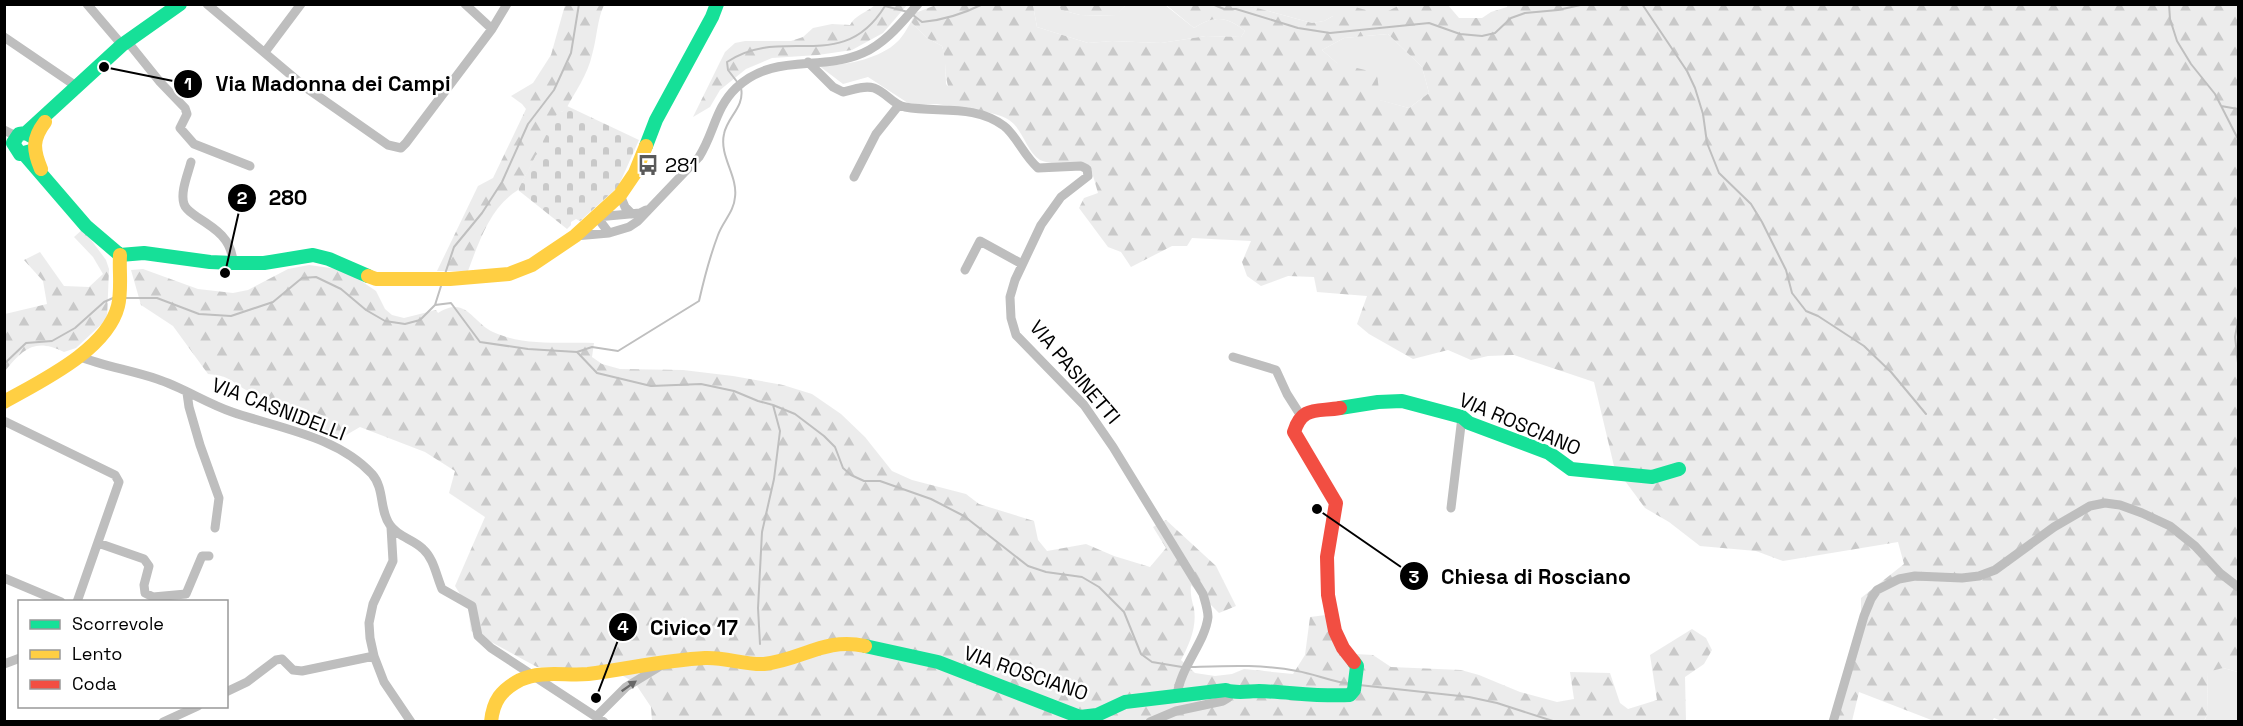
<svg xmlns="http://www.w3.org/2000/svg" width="2243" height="726" viewBox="0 0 2243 726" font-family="'Space Grotesk',sans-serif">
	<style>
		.green { fill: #ececec }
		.forest { fill: url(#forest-firs); fill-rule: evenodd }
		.cemetery { fill: url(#cemetery-stones) }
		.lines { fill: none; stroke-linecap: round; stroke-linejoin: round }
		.stream { stroke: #bfbfbf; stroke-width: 2 }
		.street { stroke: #bebebe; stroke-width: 9 }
		.fast { stroke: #16e098; stroke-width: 14 }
		.slow { stroke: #ffcf43; stroke-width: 14 }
		.jam { stroke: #f24e42; stroke-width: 14 }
		.oneway { fill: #686868 }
		.labels { text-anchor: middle; stroke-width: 5; stroke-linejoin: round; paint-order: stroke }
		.poi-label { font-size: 20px; fill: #000; stroke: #fff; text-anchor: start }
		.street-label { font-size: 20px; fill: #000; stroke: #fff }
		.leader { fill: none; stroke: #000; stroke-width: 2 }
		.callout-dot { fill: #000; stroke: #fff; stroke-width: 2 }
		.mark-label { font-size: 18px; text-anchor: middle; font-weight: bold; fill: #fff }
		.callout-label { font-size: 21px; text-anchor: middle; font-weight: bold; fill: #000; stroke: #fff; stroke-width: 5; stroke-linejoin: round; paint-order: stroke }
	</style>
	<defs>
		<pattern id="forest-firs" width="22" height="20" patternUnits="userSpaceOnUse" patternTransform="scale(1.5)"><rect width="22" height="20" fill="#ececec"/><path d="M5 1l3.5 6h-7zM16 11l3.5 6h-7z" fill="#c9c9c9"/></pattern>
		<pattern id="cemetery-stones" width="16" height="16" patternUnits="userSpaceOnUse" patternTransform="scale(1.5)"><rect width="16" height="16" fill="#ececec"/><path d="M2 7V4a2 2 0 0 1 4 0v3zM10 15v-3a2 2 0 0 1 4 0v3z" fill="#c9c9c9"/></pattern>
	</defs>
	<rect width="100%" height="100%" fill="#fff"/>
	<path class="green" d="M1033,5H1059L1061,10L1080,15L1115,16L1126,5H1165L1194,28C1214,15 1227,16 1245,31L1241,37L1206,36L1161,43L1112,41L1088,43L1037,27Z
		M1246,5H1397V7L1391,9L1385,15L1373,19L1333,16L1324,21L1312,23Z
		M911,22L927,38L942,46L945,56L946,84L969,109L937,104L911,105L868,77L843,84L818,65C841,67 880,59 897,42C903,37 907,28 911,22Z
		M1388,34L1422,67L1429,93L1409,108L1379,100L1322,50L1344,38Z
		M2223,668L2238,672V721L2204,722L2207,715L2208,671Z"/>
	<path class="forest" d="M1165,4L1246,5L1312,23L1324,21L1351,6L1366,10L1373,18C1384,15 1393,6 1404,5C1418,2 1434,5 1448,5L1459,18H1482L1491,12L1507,7L1508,4L2238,5V672L2223,668L2208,672L2207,715L2204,721L2004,722L1994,718L1992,721H1934L1859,692L1852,721H1829L1861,616V598L1904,564L1898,542L1783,561L1756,551L1700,546L1669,522L1645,508L1614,466L1594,382L1514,355L1488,356L1471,360L1448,350L1413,359L1369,334L1357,324L1367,296L1317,292L1314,277L1288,276L1261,286L1247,276L1242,262L1251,241L1192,238L1187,246H1172L1131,267L1121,252L1108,247L1079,208L1084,198L1098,193L1090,165C1079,164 1049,165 1040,160C1026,151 1023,129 1009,120C992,109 968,114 955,99C942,83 948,65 942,46L927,38L911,22L915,13L936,5H1033L1037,27L1088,43L1112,41L1161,43L1206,36L1241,37L1245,31C1227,16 1214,15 1194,28ZM1388,34L1422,67L1429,93L1409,108L1380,100L1377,73L1337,63L1322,50L1344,38Z
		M565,5H604C597,20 597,38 592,55C588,74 575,92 566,109L562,112L560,111L518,190C490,207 479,242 468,271H437L478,186L493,178L526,109L522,104L511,96L533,83L551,55Z
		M875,5H907L883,33L852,50L818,55L772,58L746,69L720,90L710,107L693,117L720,62L725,52L735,43L745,41H791L803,37L813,28L832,24L850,25C855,15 866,13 875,5Z
		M1059,5V4L1126,5L1116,16L1080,15L1061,10Z
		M83,229L106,260L109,269L107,319L76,348L64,352C35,338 24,348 5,371V314L47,304L43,281L24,260L40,252L64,286L89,287L103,274L93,257L74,237Z
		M309,265L345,270L376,291L385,309L392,315L404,318L436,310L438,313C466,295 472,322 493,332C523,346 562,342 594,343L592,357L602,364L620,369L683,370L733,376L783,385L812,394L841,414L865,437L892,471L912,480L966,494L979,504L1034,521L1038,540L1047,551L1086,544L1114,556L1150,567L1166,548L1153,527L1166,520L1216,566L1236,606L1219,613L1191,585C1190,595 1192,600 1194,609C1197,627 1189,645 1181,660L1195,673L1215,676L1232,674L1244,669L1293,674L1305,655L1310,617L1326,615L1355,654L1373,655L1391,667L1461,670L1479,675L1520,692L1557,702L1574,699L1570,672L1610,673L1620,703L1628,709L1657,700L1650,655L1692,629L1706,638L1712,650L1704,664L1685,677L1686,721H652L651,707L635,683L608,667L571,669L537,667L471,631L468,607L455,586L485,517L449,493L455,471L425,452L360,427L341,438C309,425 280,408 250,392C230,382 232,376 208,374L173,326L141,305L131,270L143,269L198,289L233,293L248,290L288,269Z"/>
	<path class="cemetery" d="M567,106L639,140L618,187L580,221L576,219L571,222V225L567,229L518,190L559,110L562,112Z"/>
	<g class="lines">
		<path class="stream" d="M1212,4L1224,9H1236L1298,28L1330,33L1429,23L1460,34L1482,36L1495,33L1511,18L1525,13L1558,10L1585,4
			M1642,4L1687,71L1695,88L1703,114L1707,143L1719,173L1751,204L1762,222L1786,270L1792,293L1806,311L1818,316L1864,346L1891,372L1926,414
			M2169,4L2170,19L2177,41L2191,64L2215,94L2238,139
			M913,15L922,22C945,20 963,14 983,4
			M738,83L728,70L727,62C783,24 842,76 885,6L908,12
			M2221,106L2238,109
			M445,274L454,247L482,213L502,182L528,124L554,90L571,53L579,4
			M124,298H157L199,314L231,316L273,302L302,278L316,277L341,289L366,310L385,321L405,324L420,320L435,305L451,303L480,342L528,349L577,352L592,347L618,351L699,301C704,279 710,256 718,235C723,221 734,212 735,197C738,176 719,156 724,134C727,117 745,107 741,88
			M435,305L441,286
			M2238,321L2235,337L2238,363
			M577,352L597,373L651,386L701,384L734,391L758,401L773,405L780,431L774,479L762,532L758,608L760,644
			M4,364L26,343L52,341L75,328L104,302L113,298
			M773,405L795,414L824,436L835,447L843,468L851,475L864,481H880L931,499L964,516L1028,566L1046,572L1082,577L1099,587L1124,612L1141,654L1152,662L1182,667
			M1191,667C1225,666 1263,664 1297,671C1315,674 1332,682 1351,684
			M1359,685L1469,697L1497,703L1556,722"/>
		<path class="street" d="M87,4L122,45
			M207,4L305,87L388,145L401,148L406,143L492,29L507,4
			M465,4L492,29
			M4,37L76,86
			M127,41L160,82L185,108L187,114L180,128L194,144L250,166
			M265,52L301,4
			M808,62L833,87L843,92C852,90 864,85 874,88C886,92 893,105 905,107C938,113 975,104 1004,126C1016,135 1024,156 1038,168L1081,166L1087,169L1088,176L1061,197L1041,225L1015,280L1010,297L1011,318L1016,335L1084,405L1113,447L1203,594C1205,601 1208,610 1208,617C1205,643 1180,667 1177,696
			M4,130L16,136
			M191,162C188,174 180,192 184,204C186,210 192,213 197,217C216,229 232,239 233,263
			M854,177L876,134L899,105
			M620,195L625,207L632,214
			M609,233L597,217L640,213L646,210
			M575,236L609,233L629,227L638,221L699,157C714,134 715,108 736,88C774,52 820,72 863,53C886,43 902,22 918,4
			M965,270L980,241L1022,264
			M78,356C103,366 130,370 157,379C182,387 206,403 232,412C278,428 337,436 372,474C385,489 379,510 390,525C398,537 413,539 423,549C434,559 436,575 442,589L472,606L478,636L491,648L604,722
			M1233,357L1276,370L1287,394L1301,416
			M187,393L189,407L200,445L219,498L215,528
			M4,421L115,475L119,482L77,602
			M1451,508L1462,417
			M391,527L393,561L373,604L369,623L370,638L374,656L384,682L411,722
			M98,543L144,559L149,566L144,585L145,593L153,597L186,594L202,556H209
			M4,578L61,602
			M4,664L20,658
			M226,692L247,682L276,660L282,659L293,670L302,671L374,656
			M596,717L626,687L662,665
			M163,722L198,706
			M1150,722L1176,711L1223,701L1228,698L1231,692
			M1833,722L1864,616L1871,599L1877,590L1899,579L1915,576L1962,578L1979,576L1995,570L2054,527L2090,506L2105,503L2120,505L2142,513L2170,526L2195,546L2220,573L2238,587"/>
		<path class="fast" d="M26,133L122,45L180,4
			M31,136L26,133L19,134L13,143L20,154L31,151
			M646,146L656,120L712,17L717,4
			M24,154L86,226L120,255L144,253L210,262L233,263H264L313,255L329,259L368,276
			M1340,408L1378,402L1402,401L1462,417L1469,423L1549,453L1571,469L1652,477L1679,469
			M865,646L938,662L1080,717L1097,715L1125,702L1226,690C1236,694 1249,691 1259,691C1290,692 1319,697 1350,695L1354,690L1357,666L1354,662"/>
		<path class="slow" d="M41,169C33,150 32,139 45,122
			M368,276L376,279H450L509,274L532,265L575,236L620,195L635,173L646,146
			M4,402C41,381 107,350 118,306C122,290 119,271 120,255
			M491,722C493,701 501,690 520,680C541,670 566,676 588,674C627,669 666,660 705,658C725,657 745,665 764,664C802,660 825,637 865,646"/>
		<path class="jam" d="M1340,408C1316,412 1302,406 1294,432L1336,503L1327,557L1328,595L1335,631L1343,648L1354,662"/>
	</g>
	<defs><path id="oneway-solid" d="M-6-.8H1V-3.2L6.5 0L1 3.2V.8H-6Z" transform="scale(1.5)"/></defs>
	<use class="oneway" href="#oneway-solid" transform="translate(629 686) rotate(-35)"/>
	<defs>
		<symbol id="bus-bare" viewBox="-9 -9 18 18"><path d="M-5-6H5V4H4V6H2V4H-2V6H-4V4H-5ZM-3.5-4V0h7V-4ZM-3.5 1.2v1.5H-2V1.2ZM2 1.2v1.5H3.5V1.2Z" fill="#595959" stroke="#fff" stroke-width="2.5" paint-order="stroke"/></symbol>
	</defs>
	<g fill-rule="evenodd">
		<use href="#bus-bare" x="633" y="150" width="30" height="30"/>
	</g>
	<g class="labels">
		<g class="poi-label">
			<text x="665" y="172">281</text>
		</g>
		<g class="street-label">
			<text transform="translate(1075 372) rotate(50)" y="7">VIA PASINETTI</text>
			<text transform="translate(279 409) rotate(21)" y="7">VIA CASNIDELLI</text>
			<text transform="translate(1520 424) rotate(23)" y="7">VIA ROSCIANO</text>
			<text transform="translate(1026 673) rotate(19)" y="7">VIA ROSCIANO</text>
		</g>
	</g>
	<path class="leader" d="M104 67L188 84M225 273L242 198M1317 509L1414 576M596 698L623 627"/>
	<g class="callout-dot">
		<circle cx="104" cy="67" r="6"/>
		<circle cx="225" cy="273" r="6"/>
		<circle cx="1317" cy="509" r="6"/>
		<circle cx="596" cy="698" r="6"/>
		<circle cx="188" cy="84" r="15"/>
		<circle cx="242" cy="198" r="15"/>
		<circle cx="1414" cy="576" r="15"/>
		<circle cx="623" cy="627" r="15"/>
	</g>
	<g class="mark-label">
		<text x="188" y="90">1</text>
		<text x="242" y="204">2</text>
		<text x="1414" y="583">3</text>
		<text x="623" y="633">4</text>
	</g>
	<g class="callout-label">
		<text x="333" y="91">Via Madonna dei Campi</text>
		<text x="288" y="205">280</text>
		<text x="1536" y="584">Chiesa di Rosciano</text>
		<text x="694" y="635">Civico 17</text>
	</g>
	<rect width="2243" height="726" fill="none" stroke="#000000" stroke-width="12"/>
	<rect x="18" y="600" width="210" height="108" fill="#ffffff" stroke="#999999" stroke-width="1.5"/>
	<rect x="30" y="620" width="30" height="9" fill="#16e098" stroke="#999999" stroke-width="1.5"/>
	<text x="72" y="630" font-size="18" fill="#000000">Scorrevole</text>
	<rect x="30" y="650" width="30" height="9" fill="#ffcf43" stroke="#999999" stroke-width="1.5"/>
	<text x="72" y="660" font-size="18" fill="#000000">Lento</text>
	<rect x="30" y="680" width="30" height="9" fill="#f24e42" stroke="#999999" stroke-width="1.5"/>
	<text x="72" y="690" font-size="18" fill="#000000">Coda</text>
</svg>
